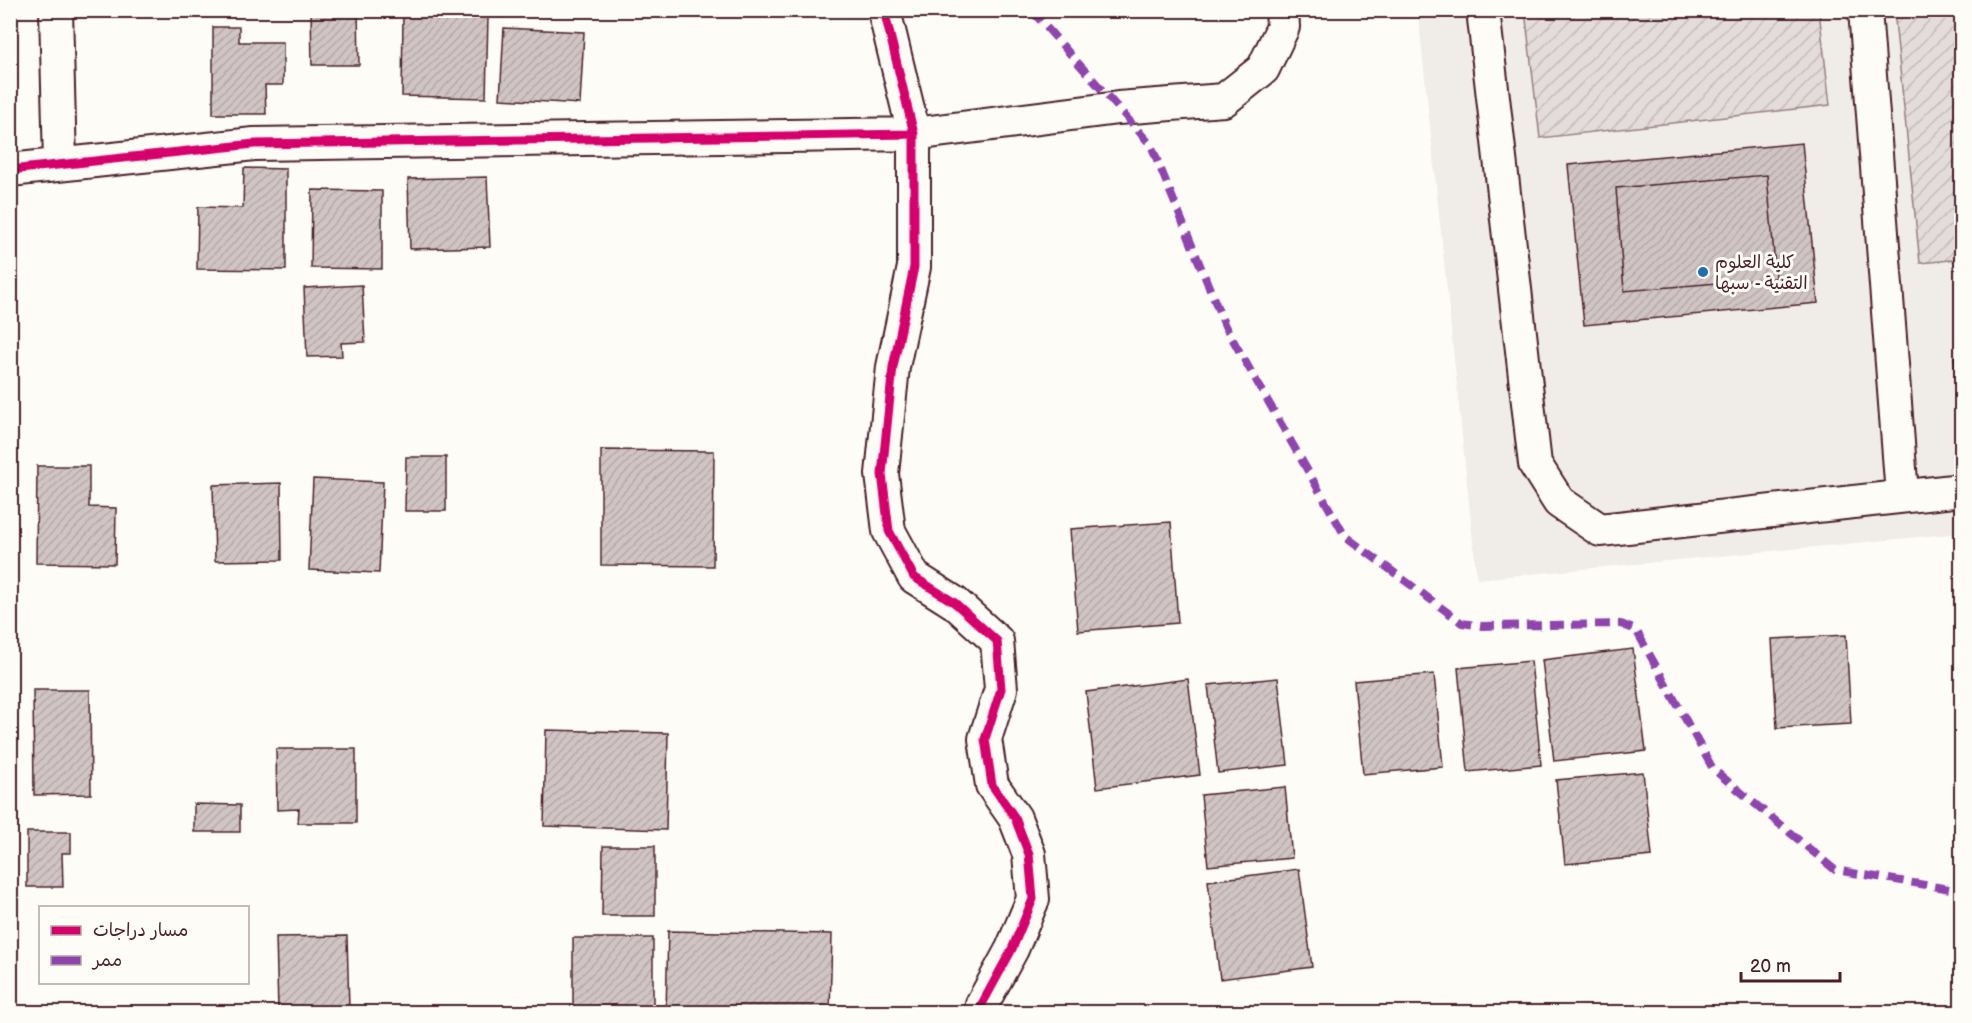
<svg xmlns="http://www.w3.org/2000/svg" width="1972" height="1023" viewBox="0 0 1972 1023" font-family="'Balsamiq Sans','Playpen Sans Arabic',sans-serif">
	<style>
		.built { fill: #f0ece8 }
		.garden { fill: url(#garden-furrows); stroke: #967e82; stroke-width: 1.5 }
		.building { fill: url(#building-hatch); stroke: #4a1f2b; stroke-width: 1.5 }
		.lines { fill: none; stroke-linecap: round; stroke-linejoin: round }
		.minor-casing { stroke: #4a1f2b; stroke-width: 36 }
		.minor { stroke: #fdfcf7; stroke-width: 32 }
		.quiet { stroke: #8e44ad; stroke-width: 8; stroke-dasharray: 15 8; stroke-linecap: butt }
		.cycleway-casing { stroke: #fdfcf7; stroke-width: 13 }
		.cycleway { stroke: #d6006c; stroke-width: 9 }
		.poi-dot { fill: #1f6fb2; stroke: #fdfcf7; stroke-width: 2 }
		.labels { text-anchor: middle; stroke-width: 6; stroke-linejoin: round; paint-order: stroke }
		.poi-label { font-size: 18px; fill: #4a1f2b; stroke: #fdfcf7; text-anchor: start }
	</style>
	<defs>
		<pattern id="garden-furrows" width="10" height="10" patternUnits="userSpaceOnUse" patternTransform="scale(1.5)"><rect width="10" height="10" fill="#e3dcda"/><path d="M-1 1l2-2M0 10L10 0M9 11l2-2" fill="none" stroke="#c4bcbb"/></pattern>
		<pattern id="building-hatch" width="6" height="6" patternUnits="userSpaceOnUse" patternTransform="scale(1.5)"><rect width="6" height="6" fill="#d0c5c4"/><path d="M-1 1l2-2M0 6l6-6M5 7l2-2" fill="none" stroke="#b4a9a9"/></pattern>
	</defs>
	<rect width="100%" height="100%" fill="#fdfcf7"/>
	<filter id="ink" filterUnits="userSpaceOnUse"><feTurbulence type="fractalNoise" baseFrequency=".0167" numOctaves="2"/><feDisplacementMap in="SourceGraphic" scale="12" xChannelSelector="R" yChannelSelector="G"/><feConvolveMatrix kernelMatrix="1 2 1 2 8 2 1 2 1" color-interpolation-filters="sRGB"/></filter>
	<g filter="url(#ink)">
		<path class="built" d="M1418,11H1961V533L1477,579Z"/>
		<path class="garden" d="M1525,11H1819L1830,105L1540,138Z
			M1894,11H1961V259L1920,263Z"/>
		<path class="building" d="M311,10H358L359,65H312Z
			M403,15L488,17L486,98L402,96Z
			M213,27H239V42H283V85H265L266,114H213Z
			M504,28L584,32L580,104L500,99Z
			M1802,143L1818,303L1584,325L1568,165Z
			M244,168L286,169V270L197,269L198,207L243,208Z
			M1767,175L1776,278L1624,291L1616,188Z
			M487,177L490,247L410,249L408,179Z
			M312,190L382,191V269L311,268Z
			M362,285L365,342L341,343L342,356L307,357L304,288Z
			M1962,356V413H1959L1954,357Z
			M601,450L714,451L713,566L601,565Z
			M406,457H446V511H405Z
			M37,466H89V507L116,508L115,564L36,563Z
			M313,479L383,482L379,573L309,570Z
			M281,483L282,560L215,561L213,485Z
			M1171,522L1178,623L1078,631L1070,529Z
			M1846,635L1851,724L1777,728L1772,639Z
			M1633,649L1646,751L1554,761L1542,660Z
			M1531,661L1541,765L1468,772L1458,668Z
			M1434,674L1443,767L1363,774L1354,681Z
			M1278,678L1288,765L1218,773L1208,685Z
			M1188,679L1200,775L1097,788L1086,692Z
			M33,690H90L91,794L34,795Z
			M546,730L668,733L666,830L544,826Z
			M276,749H356V823H298L299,809L277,810Z
			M1643,772L1652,856L1565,864L1556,780Z
			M1285,787L1292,858L1208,866L1201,795Z
			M194,804L240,805V832H194Z
			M27,832H71V853H62L63,887H27Z
			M603,846H655V916H602Z
			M1299,869L1312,967L1220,979L1208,881Z
			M668,931L832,934L830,1012H666Z
			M347,936L349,1008L278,1009L276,937Z
			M573,938H653V1012H573Z"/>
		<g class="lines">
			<defs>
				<path id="minor" d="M56,10L60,163
					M884,10L914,134V267L893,367L882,474L889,531L914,577L955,603L997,641L1001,689L985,739L992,785L1015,818L1029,854L1033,899L1012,949L982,1004L981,1012
					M1483,10L1535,464L1559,502L1600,530L1962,490
					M1865,10L1902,495
					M10,170L254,144L914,134L1118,108L1224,100L1263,69L1283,27L1282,10"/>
			</defs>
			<use href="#minor" class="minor-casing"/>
			<use href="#minor" class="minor"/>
			<path class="quiet" d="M1031,10L1151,145L1225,326L1345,536L1462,623L1482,626L1621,624L1636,630L1713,769L1835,870L1962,891"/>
			<defs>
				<path id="cycleway" d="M884,10L914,134V267L893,367L882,474L889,531L914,577L955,603L997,641L1001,689L985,739L992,785L1015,818L1029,854L1033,899L1012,949L982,1004L981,1012
					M10,170L254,144L914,134"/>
			</defs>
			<use href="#cycleway" class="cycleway-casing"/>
			<use href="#cycleway" class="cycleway"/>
		</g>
	</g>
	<circle class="poi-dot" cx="1703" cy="272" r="6"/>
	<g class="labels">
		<g class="poi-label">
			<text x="1715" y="268">كلية العلوم<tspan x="1715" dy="21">التقنية - سبها</tspan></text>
		</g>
	</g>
	<rect width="1972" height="1023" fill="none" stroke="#fdfcf7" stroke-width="36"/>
	<rect x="18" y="18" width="1936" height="987" fill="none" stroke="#4a1f2b" stroke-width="2" filter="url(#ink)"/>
	<rect x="39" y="906" width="210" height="78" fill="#fdfcf7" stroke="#b5a4a5" stroke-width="1.5"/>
	<rect x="51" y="926" width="30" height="9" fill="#d6006c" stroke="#b5a4a5" stroke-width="1.5"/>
	<text x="93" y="936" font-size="18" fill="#4a1f2b">مسار دراجات</text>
	<rect x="51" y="956" width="30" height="9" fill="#8e44ad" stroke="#b5a4a5" stroke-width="1.5"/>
	<text x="93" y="966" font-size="18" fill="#4a1f2b">ممر</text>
	<path d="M1741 972v9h99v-9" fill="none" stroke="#4a1f2b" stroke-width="3"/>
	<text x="1750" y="972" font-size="18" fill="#4a1f2b" stroke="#fdfcf7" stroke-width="4.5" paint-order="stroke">20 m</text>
</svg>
